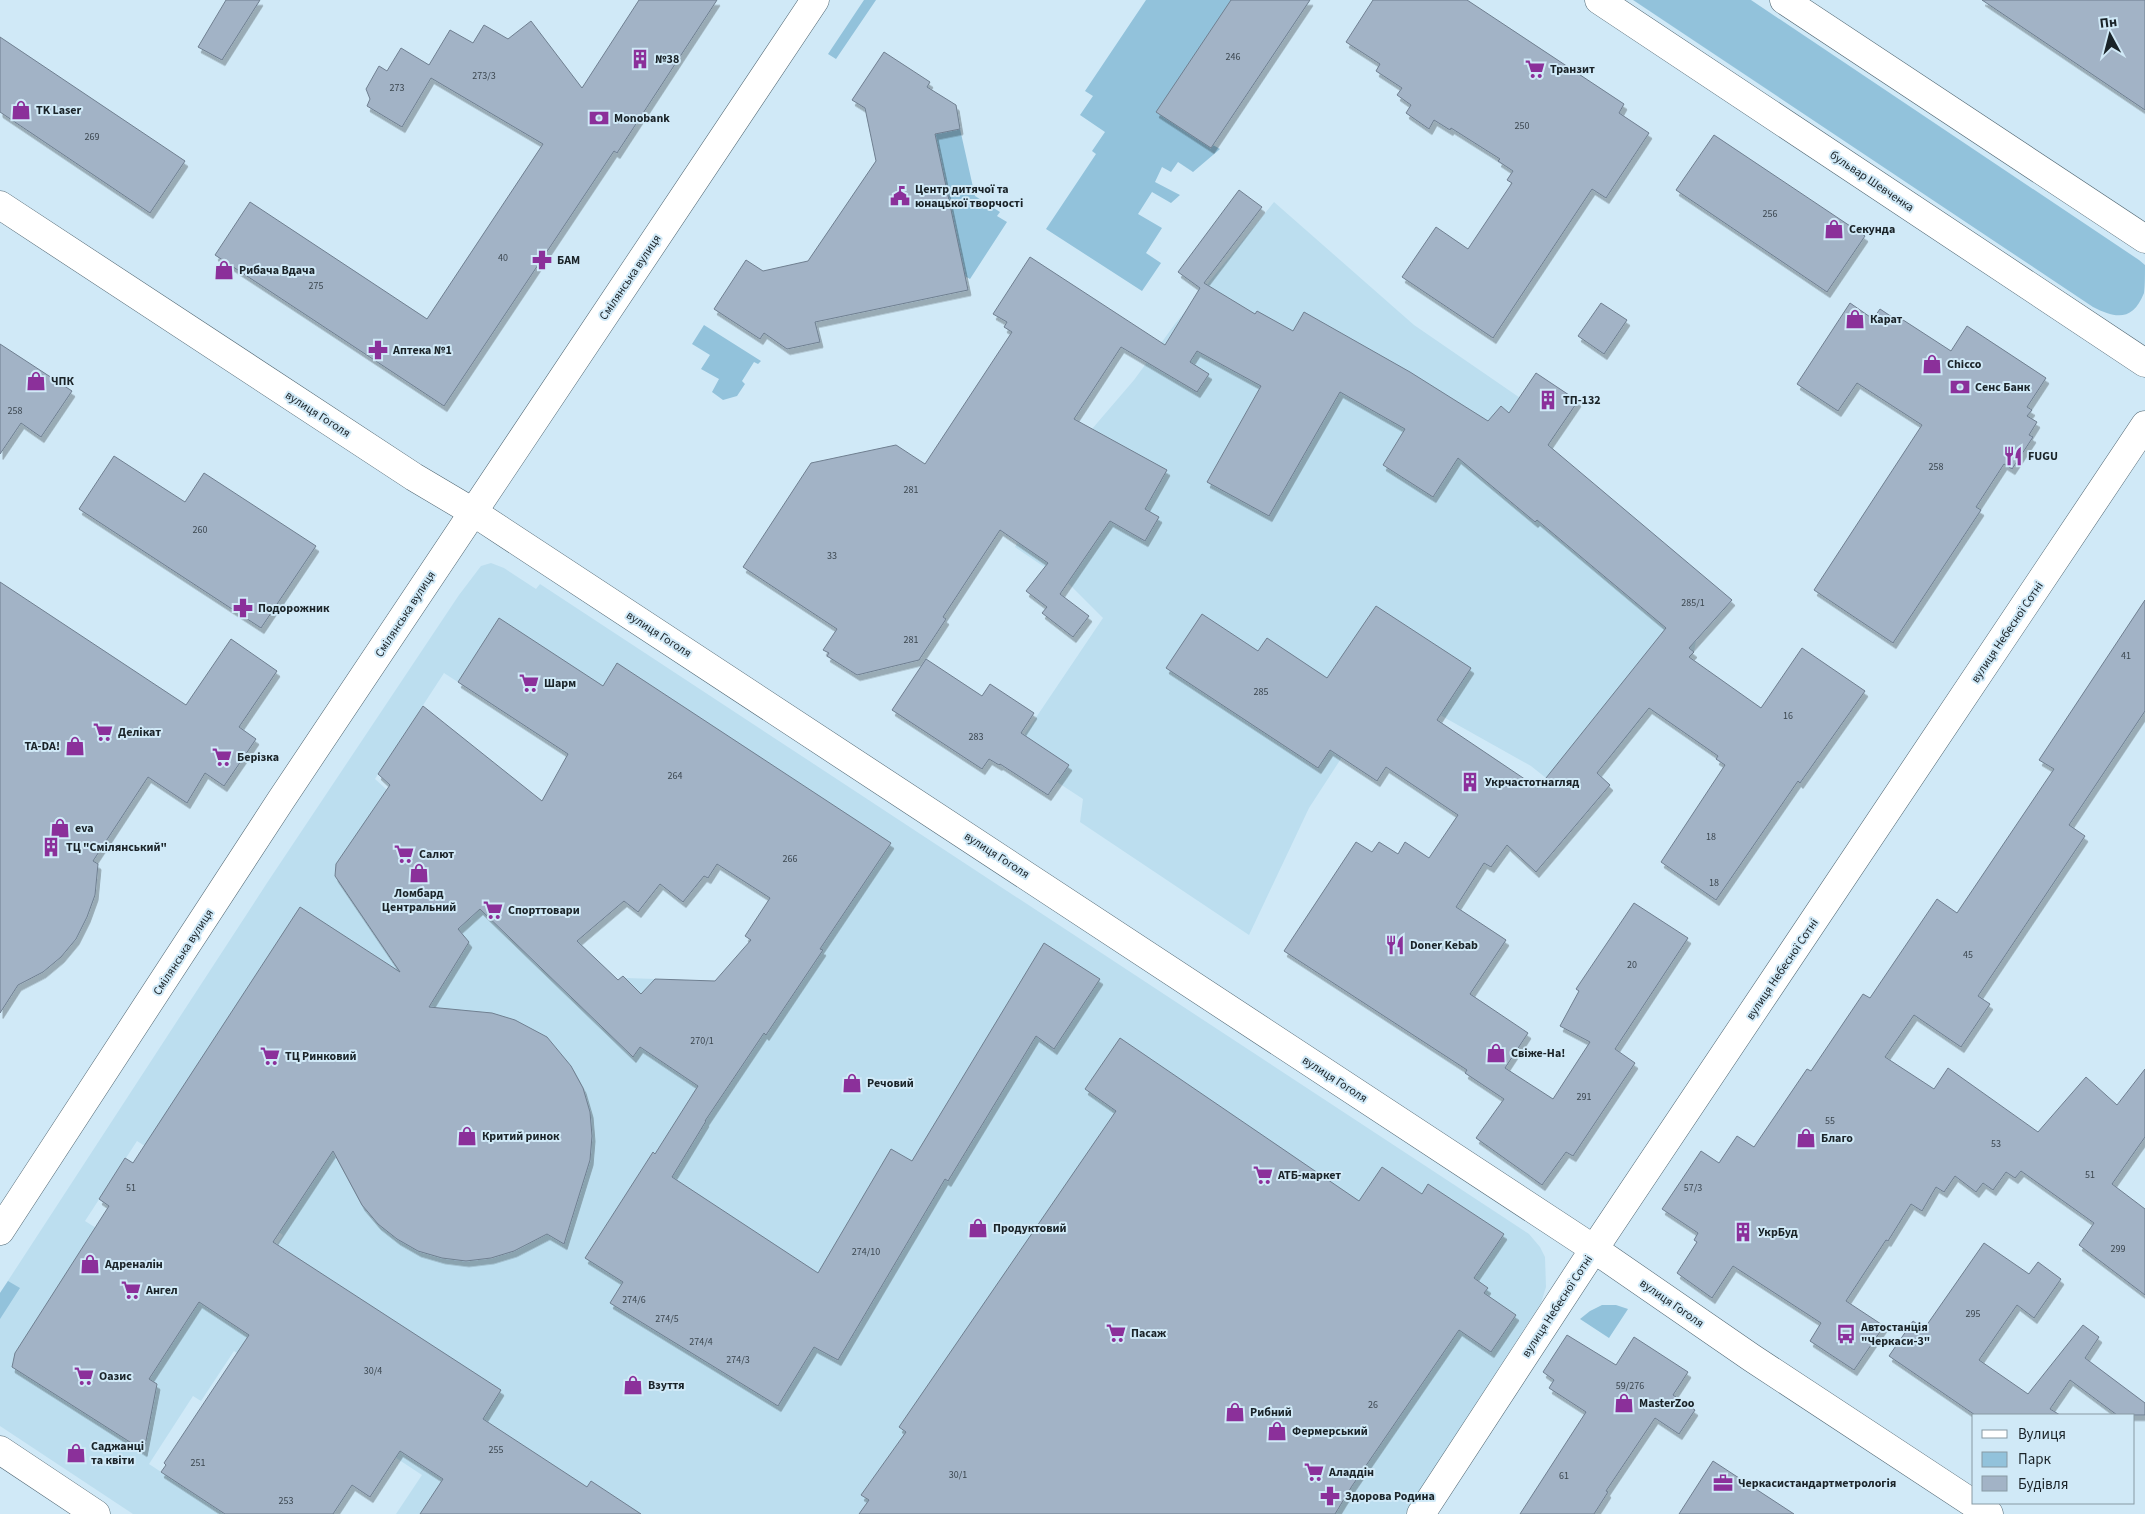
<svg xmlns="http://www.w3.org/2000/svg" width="2145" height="1514" viewBox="0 0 2145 1514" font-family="'Source Sans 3',sans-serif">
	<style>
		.built { fill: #bcdeef; fill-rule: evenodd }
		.green { fill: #92c2db }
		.building { fill: #a2b3c6; stroke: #6f7f90; fill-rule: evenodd; filter: url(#shadow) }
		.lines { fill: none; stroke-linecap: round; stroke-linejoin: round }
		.minor-casing { stroke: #4f6571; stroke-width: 29 }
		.major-casing { stroke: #4f6571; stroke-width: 29 }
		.minor { stroke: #fff; stroke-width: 28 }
		.major { stroke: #fff; stroke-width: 28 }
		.labels { text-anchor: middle; stroke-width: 4; stroke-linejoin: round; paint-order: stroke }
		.number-label { font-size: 10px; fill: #3c4750 }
		.poi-label { font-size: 12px; font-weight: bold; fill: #1a2328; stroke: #d0e9f7; text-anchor: start }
		.street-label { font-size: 12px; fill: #1a2328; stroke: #d0e9f7 }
	</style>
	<defs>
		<filter id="shadow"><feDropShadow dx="3" dy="5.5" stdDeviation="0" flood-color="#0004"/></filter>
	</defs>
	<rect width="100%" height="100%" fill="#d0e9f7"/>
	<path class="built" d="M1274,202L1414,325L1561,426L1548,446L1732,600L1696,640L1694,652L1612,755L1608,752L1546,778L1531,766L1440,715L1405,692L1357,734L1309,808L1249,935L1080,822L1083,799L1057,782L1048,795L1004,765L1103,618L1068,583L1015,547L1062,464L1134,380L1175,324Z
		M491,563L504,568L536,589L540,584L1529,1234L1540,1247L1545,1257L1546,1287L1541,1303L1405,1514H396L422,1475L234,1351L201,1401L193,1396L149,1464L225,1514H133L0,1426V1293L267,883L459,595L481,566ZM444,673L558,747L600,684L858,852L743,1019L685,980L626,978L623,976L618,980L557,921L470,845L386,789L375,779ZM137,1141L283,1235L233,1315L85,1221Z"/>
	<path class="green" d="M864,0H876L836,59L828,54Z
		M1146,0H1231L1211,148L1213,145L1220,149L1193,172L1178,162L1171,172L1162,167L1155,182L1180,195L1171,203L1152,192L1138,214L1162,228L1146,253L1161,263L1142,291L1046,229L1096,154L1092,151L1105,132L1080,115L1093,96L1085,91Z
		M1633,0H1751L2139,260L2145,265C2145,273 2145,286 2144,293C2133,321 2116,319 2093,307Z
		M960,129L975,196L1000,212L997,216L1007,222L970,279L963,275L935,134Z
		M704,325L761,361L758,364L754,362L742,381L745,384L737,396L723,400L712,392L719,379L701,369L710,355L692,344Z
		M8,1281L20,1288L0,1319V1293Z
		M1602,1305H1616L1628,1309L1609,1338L1580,1319L1590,1311Z"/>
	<path class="building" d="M226,0H260L222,60L198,47Z
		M639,0H717L617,153L614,151L444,406L215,255L250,202L427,319L543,144L431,78L402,127L367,106L370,99L366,89L379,66L387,71L401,48L429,65L450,30L473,43L484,25L508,39L531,21L582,88Z
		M1231,0H1310L1211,148L1156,112Z
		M1373,0H1467L1624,104L1619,113L1649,133L1606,198L1592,189L1493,338L1402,277L1436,227L1468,249L1512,183L1507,180L1513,171L1498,161L1500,159L1451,128L1450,130L1434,120L1429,129L1406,113L1411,105L1397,95L1402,88L1376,71L1380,64L1346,42Z
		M1982,0H2145V110Z
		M0,37L185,161L150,213L0,112Z
		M884,52L930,82L927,87L956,105L960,129L935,134L968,290L815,322L820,342L787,349L764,333L760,339L714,309L746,260L763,271L808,261L876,161L865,108L852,100Z
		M1714,135L1865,236L1827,292L1676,190Z
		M1239,190L1262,207L1204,283L1255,314L1257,311L1293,331L1304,312L1410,372L1488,421L1501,406L1509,413L1536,373L1578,401L1548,445L1732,600L1689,648L1694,652L1689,657L1761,708L1802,648L1865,691L1800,783L1798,781L1716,900L1661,862L1725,765L1716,759L1718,756L1649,708L1597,773L1610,785L1536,872L1507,845L1491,867L1484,863L1456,907L1506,940L1470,994L1528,1033L1505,1068L1553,1099L1590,1042L1560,1026L1579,991L1576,989L1634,903L1688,938L1615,1049L1635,1063L1573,1156L1566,1152L1542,1185L1476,1138L1504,1099L1465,1073L1467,1070L1284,951L1356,842L1372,852L1379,842L1398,854L1405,842L1429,858L1458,815L1386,767L1377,781L1330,750L1318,768L1166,668L1202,614L1258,651L1267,638L1327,678L1376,606L1471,668L1437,720L1538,788L1666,628L1537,520L1535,522L1458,458L1433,497L1383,465L1405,429L1340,392L1269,516L1207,482L1261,386L1197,351L1190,362L1209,374L1197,392L1121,347L1074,419L1167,470L1145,509L1159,517L1145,541L1110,521L1060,594L1089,616L1073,637L1042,613L1047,607L1026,591L1048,563L1000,530L943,617L946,619L919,660L857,675L827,656L829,653L823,650L837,629L743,567L811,463L896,445L925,464L1012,332L1004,327L1007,322L993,314L1030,257L1165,345L1200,288L1178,272Z
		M1601,303L1627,320L1604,354L1578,336Z
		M1850,303L1873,319L1880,309L1895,319L1897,316L1951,351L1967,326L2046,378L2027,407L2032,410L2027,416L2037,422L2029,435L2033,437L2012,469L2004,464L1976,507L1981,510L1893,643L1814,590L1922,425L1857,383L1838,411L1797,384Z
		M0,344L72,391L41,437L21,423L0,454Z
		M114,456L185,502L204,473L316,546L261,628L79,509Z
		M0,582L186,705L231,639L277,671L239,727L256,739L224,786L205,773L187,803L148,777L93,861L98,864L95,895L87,917L76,939L61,957L43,972L18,985L0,1013Z
		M2145,600V711L2069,825L2085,836L1978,996L1990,1004L1961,1047L1914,1015L1885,1057L1934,1089L1948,1068L2038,1132L2086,1077L2117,1105L2145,1069V1137L2112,1184L2145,1209V1295L2079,1245L2094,1223L2021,1171L2015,1178L2006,1172L1993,1190L1983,1183L1976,1192L1955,1176L1944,1192L1936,1187L1922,1211L1911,1204L1888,1241L1886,1240L1846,1301L1884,1326L1854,1370L1810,1341L1821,1323L1733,1266L1712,1298L1677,1273L1697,1242L1694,1240L1698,1233L1662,1209L1701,1151L1719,1163L1737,1136L1754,1147L1807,1069L1811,1071L1863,994L1870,998L1937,899L1957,913L2054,769L2039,760Z
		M499,618L603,686L617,663L891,843L820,949L823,950L766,1035L764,1033L705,1121H706L672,1177L818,1273L891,1149L912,1161L1044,943L1100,979L1054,1049L1036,1036L948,1181L945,1179L838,1360L814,1347L778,1406L610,1303L623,1282L585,1258L653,1152L655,1154L698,1086L640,1047L633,1057L480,909L458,929L469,942L429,1007L492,1013L515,1020L547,1037L571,1066L583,1088L590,1112L592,1136L590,1160L564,1244L547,1234L514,1251L491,1258L466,1261L442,1258L418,1251L397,1239L378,1224L362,1205L333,1151L273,1242L501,1390L483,1419L587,1487L591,1481L641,1514H420L443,1479L400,1451L370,1497L352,1485L333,1514H225L161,1472L166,1465L164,1463L249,1335L199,1302L149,1379L157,1384L144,1451L12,1367L15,1353L109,1206L99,1199L125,1158L133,1163L300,907L400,972L335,876L336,864L390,785L378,774L423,706L542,801L568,754L458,682ZM717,864L770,898L745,936L751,940L715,981L655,979L641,994L623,976L618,980L577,941L624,901L638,912L660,884L683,902L704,876L708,878Z
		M926,659L982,696L990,684L1034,713L1021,733L1069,765L1048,795L1000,764L999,765L989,759L982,769L892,710Z
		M1120,1038L1359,1201L1382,1167L1422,1194L1428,1184L1504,1234L1474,1278L1488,1288L1484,1293L1516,1315L1491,1352L1459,1330L1352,1486L1335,1514H859L869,1500L861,1495L906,1432L899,1427L1116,1111L1085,1089Z
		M1984,1243L2029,1274L2038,1262L2061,1279L2034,1318L2017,1305L1979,1360L2028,1394L2083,1325L2099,1337L2085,1358L2145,1403V1415H2117L2070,1380L2050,1409L2060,1415H1975L1889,1356L1913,1321L1924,1329Z
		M1567,1335L1616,1365L1634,1337L1688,1372L1673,1395L1695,1410L1679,1434L1655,1418L1606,1491L1608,1492L1594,1514H1520L1586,1412L1549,1388L1554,1380L1543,1372Z
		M1713,1461L1794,1514H1679Z"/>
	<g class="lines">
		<defs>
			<path id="minor" d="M0,205L414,477L473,512L1594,1249L1752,1358L1989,1514
				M1421,1514L1594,1249L2145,425"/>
			<path id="major" d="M1599,0L2145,363
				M1784,0L2145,239
				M0,1231L281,800L815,0
				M0,1450L96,1514"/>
		</defs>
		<use href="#minor" class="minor-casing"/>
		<use href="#major" class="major-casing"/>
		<use href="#minor" class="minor"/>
		<use href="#major" class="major"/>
	</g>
	<defs>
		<symbol id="building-bare" viewBox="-9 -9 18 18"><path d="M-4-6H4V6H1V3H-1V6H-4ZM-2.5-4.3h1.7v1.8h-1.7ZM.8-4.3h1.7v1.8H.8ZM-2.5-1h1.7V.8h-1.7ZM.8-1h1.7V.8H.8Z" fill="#8b309a" stroke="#d0e9f7" stroke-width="2.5" paint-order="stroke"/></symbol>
		<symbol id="supermarket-bare" viewBox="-9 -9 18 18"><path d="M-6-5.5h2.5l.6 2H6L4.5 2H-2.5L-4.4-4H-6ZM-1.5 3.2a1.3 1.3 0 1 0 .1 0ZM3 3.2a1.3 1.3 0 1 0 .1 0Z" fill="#8b309a" stroke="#d0e9f7" stroke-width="2.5" paint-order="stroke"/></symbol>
		<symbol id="shop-bare" viewBox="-9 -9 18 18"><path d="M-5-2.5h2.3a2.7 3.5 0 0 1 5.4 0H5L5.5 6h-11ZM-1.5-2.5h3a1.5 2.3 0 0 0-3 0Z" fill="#8b309a" stroke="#d0e9f7" stroke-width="2.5" paint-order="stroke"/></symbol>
		<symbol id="bank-bare" viewBox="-9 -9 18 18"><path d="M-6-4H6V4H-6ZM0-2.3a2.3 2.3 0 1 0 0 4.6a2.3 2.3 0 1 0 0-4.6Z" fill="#8b309a" stroke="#d0e9f7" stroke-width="2.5" paint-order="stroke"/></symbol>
		<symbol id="civic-bare" viewBox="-9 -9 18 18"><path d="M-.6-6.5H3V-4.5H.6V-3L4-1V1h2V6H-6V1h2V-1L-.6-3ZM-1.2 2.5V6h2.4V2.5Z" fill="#8b309a" stroke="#d0e9f7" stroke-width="2.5" paint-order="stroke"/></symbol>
		<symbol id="pharmacy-bare" viewBox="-9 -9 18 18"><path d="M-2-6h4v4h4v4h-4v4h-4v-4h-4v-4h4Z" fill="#8b309a" stroke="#d0e9f7" stroke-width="2.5" paint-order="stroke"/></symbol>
		<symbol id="restaurant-bare" viewBox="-9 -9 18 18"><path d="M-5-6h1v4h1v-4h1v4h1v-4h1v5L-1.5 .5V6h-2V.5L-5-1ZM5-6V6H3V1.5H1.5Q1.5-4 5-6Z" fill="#8b309a" stroke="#d0e9f7" stroke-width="2.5" paint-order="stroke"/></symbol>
		<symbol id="bus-bare" viewBox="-9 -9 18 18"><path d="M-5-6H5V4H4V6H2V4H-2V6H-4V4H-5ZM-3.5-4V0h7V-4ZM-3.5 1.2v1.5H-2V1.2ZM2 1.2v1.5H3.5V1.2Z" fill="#8b309a" stroke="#d0e9f7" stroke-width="2.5" paint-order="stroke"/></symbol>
		<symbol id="office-bare" viewBox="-9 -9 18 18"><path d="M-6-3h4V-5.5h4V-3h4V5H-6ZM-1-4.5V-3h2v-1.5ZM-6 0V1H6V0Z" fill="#8b309a" stroke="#d0e9f7" stroke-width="2.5" paint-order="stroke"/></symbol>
	</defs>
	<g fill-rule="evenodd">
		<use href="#building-bare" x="626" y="45" width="28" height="28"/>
		<use href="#supermarket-bare" x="1521" y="55" width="28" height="28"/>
		<use href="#shop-bare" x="7" y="96" width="28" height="28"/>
		<use href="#bank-bare" x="585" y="104" width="28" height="28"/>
		<use href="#civic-bare" x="886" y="182" width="28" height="28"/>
		<use href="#shop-bare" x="1820" y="215" width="28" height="28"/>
		<use href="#pharmacy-bare" x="528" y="246" width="28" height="28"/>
		<use href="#shop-bare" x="210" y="256" width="28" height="28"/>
		<use href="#shop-bare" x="1841" y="305" width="28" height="28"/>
		<use href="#pharmacy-bare" x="364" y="336" width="28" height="28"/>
		<use href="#shop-bare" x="1918" y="350" width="28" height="28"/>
		<use href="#shop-bare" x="22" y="367" width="28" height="28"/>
		<use href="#bank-bare" x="1946" y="373" width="28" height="28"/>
		<use href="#building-bare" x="1534" y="386" width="28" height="28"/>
		<use href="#restaurant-bare" x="1999" y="442" width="28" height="28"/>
		<use href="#pharmacy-bare" x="229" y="594" width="28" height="28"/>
		<use href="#supermarket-bare" x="515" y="669" width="28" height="28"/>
		<use href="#supermarket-bare" x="89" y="718" width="28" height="28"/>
		<use href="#shop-bare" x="61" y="732" width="28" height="28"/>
		<use href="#supermarket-bare" x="208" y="743" width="28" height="28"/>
		<use href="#building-bare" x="1456" y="768" width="28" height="28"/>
		<use href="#shop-bare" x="46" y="814" width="28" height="28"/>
		<use href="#building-bare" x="37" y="833" width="28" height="28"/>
		<use href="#supermarket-bare" x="390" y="840" width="28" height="28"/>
		<use href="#shop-bare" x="405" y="859" width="28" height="28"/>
		<use href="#supermarket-bare" x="479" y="896" width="28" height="28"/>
		<use href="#restaurant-bare" x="1381" y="931" width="28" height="28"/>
		<use href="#shop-bare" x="1482" y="1039" width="28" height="28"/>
		<use href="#supermarket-bare" x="256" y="1042" width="28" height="28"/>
		<use href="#shop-bare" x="838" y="1069" width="28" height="28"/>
		<use href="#shop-bare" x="453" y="1122" width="28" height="28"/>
		<use href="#shop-bare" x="1792" y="1124" width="28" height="28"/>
		<use href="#supermarket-bare" x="1249" y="1161" width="28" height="28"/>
		<use href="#shop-bare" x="964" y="1214" width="28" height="28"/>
		<use href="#building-bare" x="1729" y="1218" width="28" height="28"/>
		<use href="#shop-bare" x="76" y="1250" width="28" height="28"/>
		<use href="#supermarket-bare" x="117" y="1276" width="28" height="28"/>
		<use href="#supermarket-bare" x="1102" y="1319" width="28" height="28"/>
		<use href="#bus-bare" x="1832" y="1320" width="28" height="28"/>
		<use href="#supermarket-bare" x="70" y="1362" width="28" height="28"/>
		<use href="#shop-bare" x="619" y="1371" width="28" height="28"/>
		<use href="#shop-bare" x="1610" y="1389" width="28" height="28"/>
		<use href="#shop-bare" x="1221" y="1398" width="28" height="28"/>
		<use href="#shop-bare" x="1263" y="1417" width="28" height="28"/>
		<use href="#shop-bare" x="62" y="1439" width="28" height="28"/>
		<use href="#supermarket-bare" x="1300" y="1458" width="28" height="28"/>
		<use href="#office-bare" x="1709" y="1469" width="28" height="28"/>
		<use href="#pharmacy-bare" x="1316" y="1482" width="28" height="28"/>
	</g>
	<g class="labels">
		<g class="number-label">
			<text x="1233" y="60">246</text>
			<text x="484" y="79">273/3</text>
			<text x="397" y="91">273</text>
			<text x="1522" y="129">250</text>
			<text x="92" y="140">269</text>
			<text x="1770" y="217">256</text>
			<text x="503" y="261">40</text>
			<text x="316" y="289">275</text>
			<text x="15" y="414">258</text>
			<text x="1936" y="470">258</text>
			<text x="911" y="493">281</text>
			<text x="200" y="533">260</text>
			<text x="832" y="559">33</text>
			<text x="1693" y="606">285/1</text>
			<text x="911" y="643">281</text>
			<text x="2126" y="659">41</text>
			<text x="1261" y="695">285</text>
			<text x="1788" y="719">16</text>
			<text x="976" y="740">283</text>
			<text x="675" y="779">264</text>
			<text x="1711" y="840">18</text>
			<text x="790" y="862">266</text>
			<text x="1714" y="886">18</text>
			<text x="1968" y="958">45</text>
			<text x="1632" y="968">20</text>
			<text x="702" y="1044">270/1</text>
			<text x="1584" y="1100">291</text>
			<text x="1830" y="1124">55</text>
			<text x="1996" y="1147">53</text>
			<text x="2090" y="1178">51</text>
			<text x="131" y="1191">51</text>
			<text x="1693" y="1191">57/3</text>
			<text x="2118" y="1252">299</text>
			<text x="866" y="1255">274/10</text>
			<text x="634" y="1303">274/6</text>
			<text x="1973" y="1317">295</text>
			<text x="667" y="1322">274/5</text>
			<text x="701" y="1345">274/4</text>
			<text x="738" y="1363">274/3</text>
			<text x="373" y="1374">30/4</text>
			<text x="1630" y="1389">59/276</text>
			<text x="1373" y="1408">26</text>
			<text x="496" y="1453">255</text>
			<text x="198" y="1466">251</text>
			<text x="958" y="1478">30/1</text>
			<text x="1564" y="1479">61</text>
			<text x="286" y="1504">253</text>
		</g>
		<g class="poi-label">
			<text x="655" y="63">№38</text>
			<text x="1550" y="73">Транзит</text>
			<text x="36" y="114">TK Laser</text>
			<text x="614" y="122">Monobank</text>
			<text x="915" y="193">Центр дитячої та<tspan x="915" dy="14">юнацької творчості</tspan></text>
			<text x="1849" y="233">Секунда</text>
			<text x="557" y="264">БАМ</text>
			<text x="239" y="274">Рибача Вдача</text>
			<text x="1870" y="323">Карат</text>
			<text x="393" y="354">Аптека №1</text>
			<text x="1947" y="368">Chicco</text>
			<text x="51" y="385">ЧПК</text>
			<text x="1975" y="391">Сенс Банк</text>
			<text x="1563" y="404">ТП-132</text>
			<text x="2028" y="460">FUGU</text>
			<text x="258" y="612">Подорожник</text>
			<text x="544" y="687">Шарм</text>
			<text x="118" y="736">Делікат</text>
			<text x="60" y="750" text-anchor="end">TA-DA!</text>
			<text x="237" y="761">Берізка</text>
			<text x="1485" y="786">Укрчастотнагляд</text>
			<text x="75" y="832">eva</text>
			<text x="66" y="851">ТЦ "Смілянський"</text>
			<text x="419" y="858">Салют</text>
			<text x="419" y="897" text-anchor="middle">Ломбард<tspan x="419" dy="14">Центральний</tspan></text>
			<text x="508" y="914">Спорттовари</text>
			<text x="1410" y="949">Doner Kebab</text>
			<text x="1511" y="1057">Свіже-На!</text>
			<text x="285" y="1060">ТЦ Ринковий</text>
			<text x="867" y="1087">Речовий</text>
			<text x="482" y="1140">Критий ринок</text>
			<text x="1821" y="1142">Благо</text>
			<text x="1278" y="1179">АТБ-маркет</text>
			<text x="993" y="1232">Продуктовий</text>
			<text x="1758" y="1236">УкрБуд</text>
			<text x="105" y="1268">Адреналін</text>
			<text x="146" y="1294">Ангел</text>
			<text x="1861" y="1331">Автостанція<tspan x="1861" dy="14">"Черкаси-3"</tspan></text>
			<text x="1131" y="1337">Пасаж</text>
			<text x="99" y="1380">Оазис</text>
			<text x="648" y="1389">Взуття</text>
			<text x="1639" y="1407">MasterZoo</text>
			<text x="1250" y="1416">Рибний</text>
			<text x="1292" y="1435">Фермерський</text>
			<text x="91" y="1450">Саджанці<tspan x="91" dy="14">та квіти</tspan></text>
			<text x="1329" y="1476">Аладдін</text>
			<text x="1738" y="1487">Черкасистандартметрологія</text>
			<text x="1345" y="1500">Здорова Родина</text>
		</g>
		<g class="street-label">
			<text transform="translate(1872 181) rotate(34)" y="4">бульвар Шевченка</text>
			<text transform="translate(630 277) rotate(-56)" y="4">Смілянська вулиця</text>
			<text transform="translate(318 414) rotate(33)" y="4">вулиця Гоголя</text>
			<text transform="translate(405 614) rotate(-57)" y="4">Смілянська вулиця</text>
			<text transform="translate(2007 632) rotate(-56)" y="4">вулиця Небесної Сотні</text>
			<text transform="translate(659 634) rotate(33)" y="4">вулиця Гоголя</text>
			<text transform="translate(997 855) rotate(33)" y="4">вулиця Гоголя</text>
			<text transform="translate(183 952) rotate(-57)" y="4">Смілянська вулиця</text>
			<text transform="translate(1782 969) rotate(-56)" y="4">вулиця Небесної Сотні</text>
			<text transform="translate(1335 1079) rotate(33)" y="4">вулиця Гоголя</text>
			<text transform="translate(1672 1303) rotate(35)" y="4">вулиця Гоголя</text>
			<text transform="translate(1557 1306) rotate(-57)" y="4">вулиця Небесної Сотні</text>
		</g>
	</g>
	<rect x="1972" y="1414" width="162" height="90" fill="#d0e9f7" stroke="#879aa4"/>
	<rect x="1982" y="1430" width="25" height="8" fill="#ffffff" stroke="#879aa4"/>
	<text x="2018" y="1439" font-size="15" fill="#1a2328">Вулиця</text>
	<rect x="1982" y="1452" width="25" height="15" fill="#92c2db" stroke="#879aa4"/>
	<text x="2018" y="1464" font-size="15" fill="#1a2328">Парк</text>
	<rect x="1982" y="1476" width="25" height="15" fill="#a2b3c6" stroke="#879aa4"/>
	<text x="2018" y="1489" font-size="15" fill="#1a2328">Будівля</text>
	<g transform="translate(2110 35) rotate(353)" stroke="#d0e9f7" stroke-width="4" paint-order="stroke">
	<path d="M0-4L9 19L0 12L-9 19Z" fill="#1a2328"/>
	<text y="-8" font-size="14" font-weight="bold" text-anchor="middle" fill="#1a2328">Пн</text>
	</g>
</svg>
